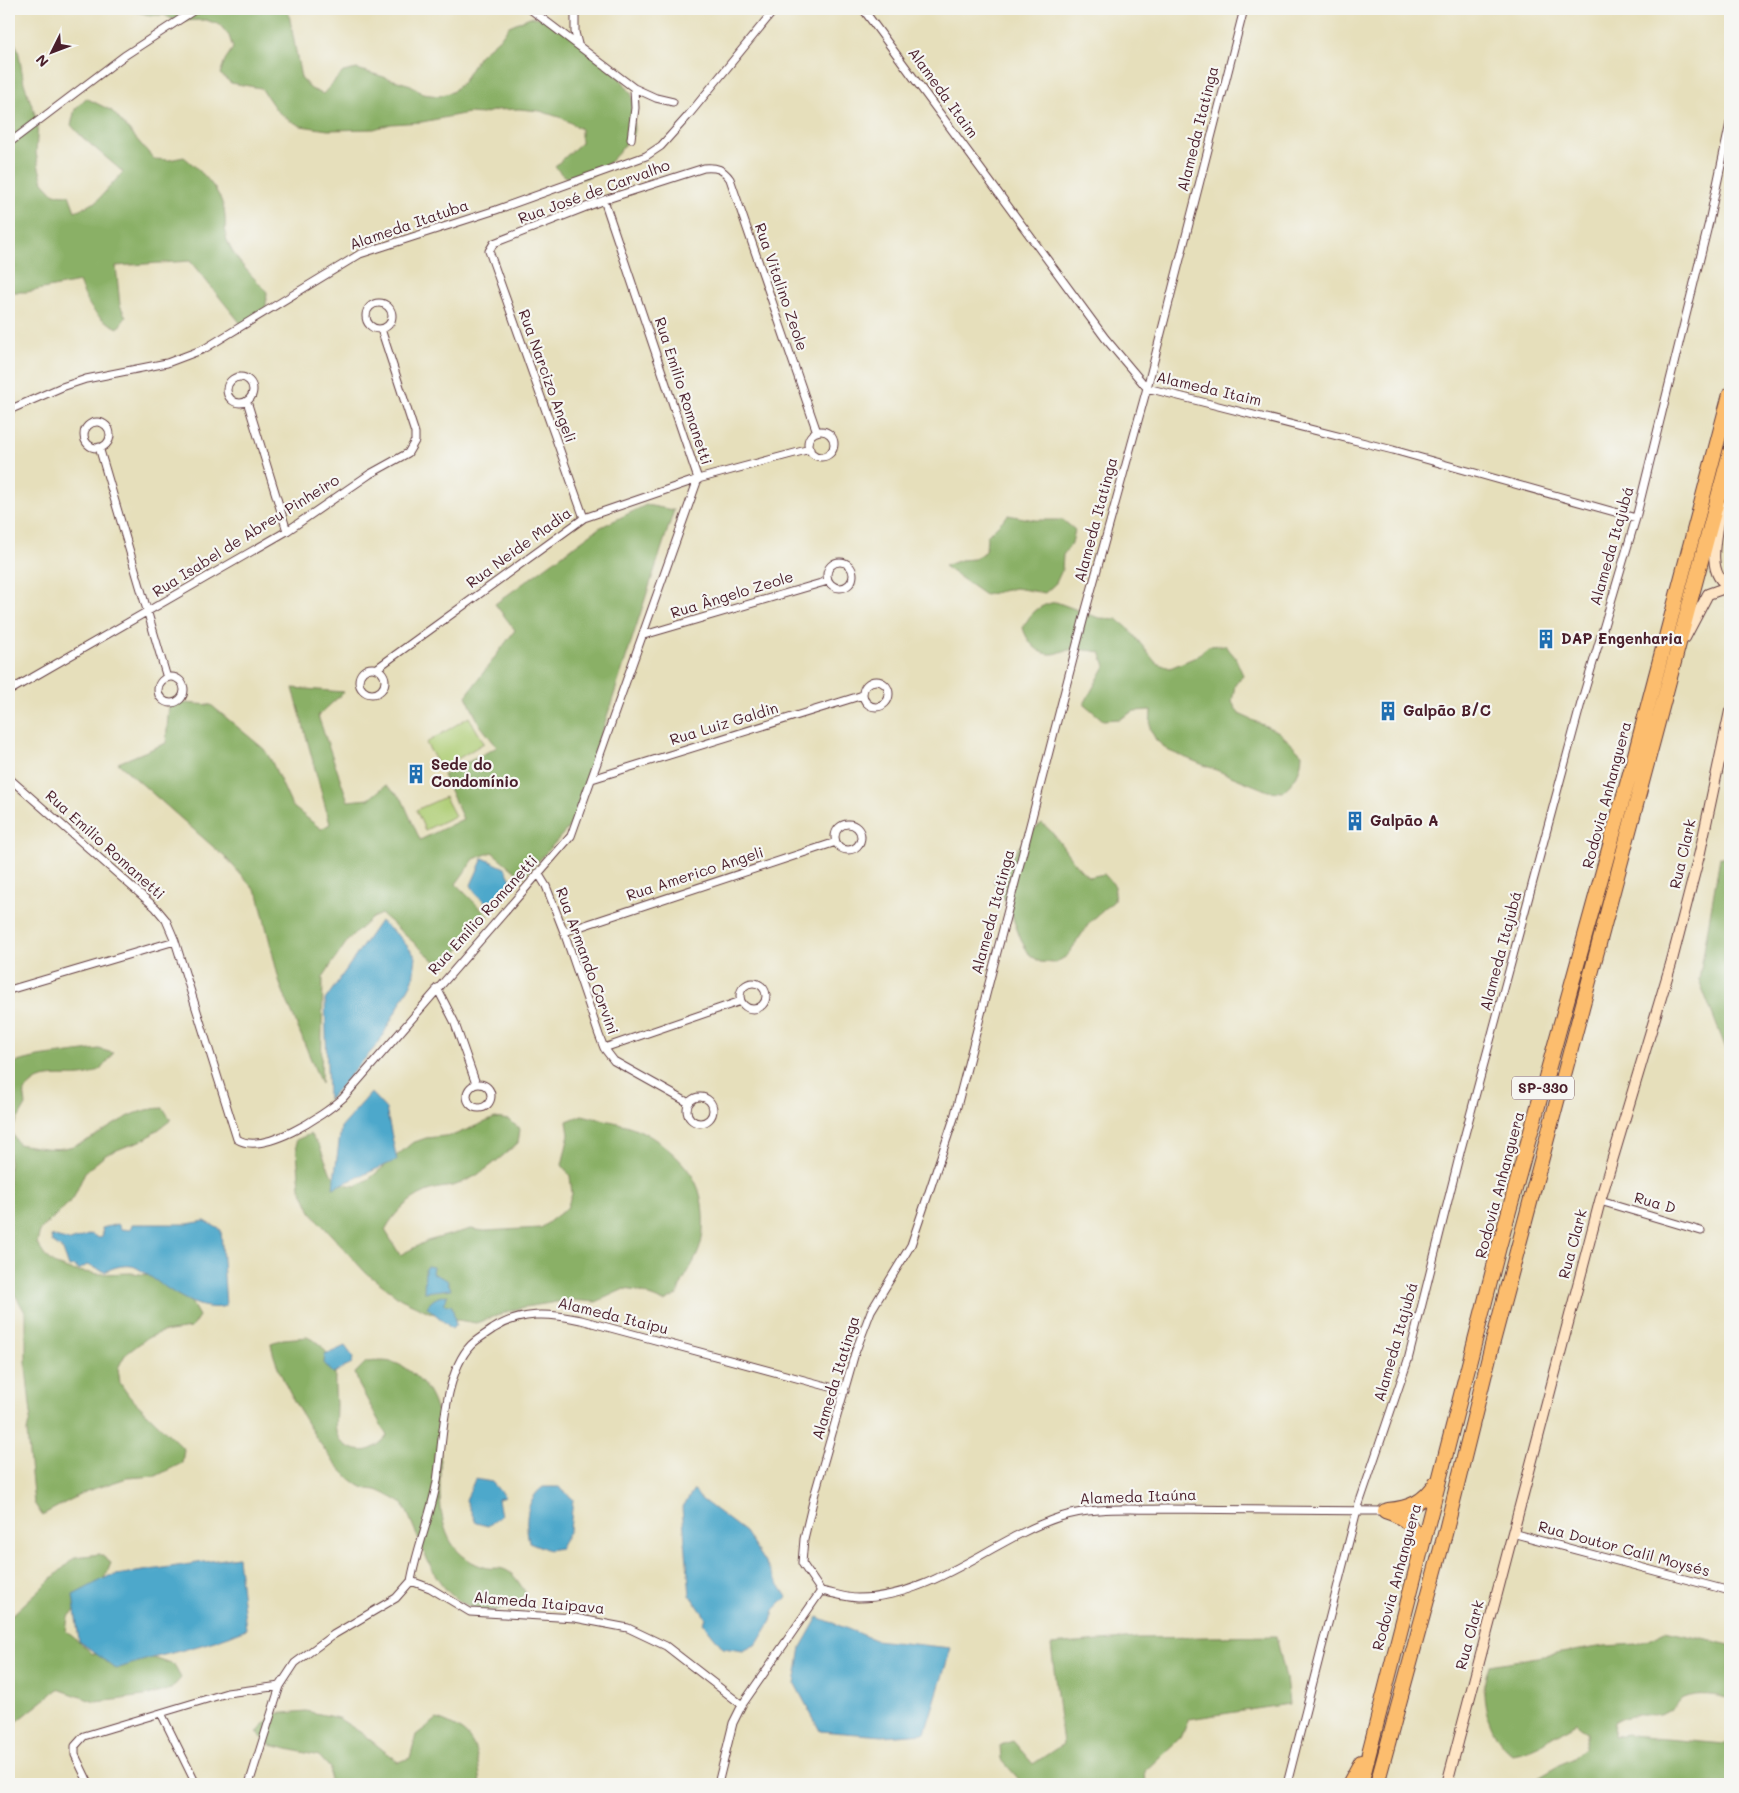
<svg xmlns="http://www.w3.org/2000/svg" width="1739" height="1793" viewBox="0 0 1739 1793" font-family="Mali,sans-serif">
	<style>
		.green { fill: #aecd74; stroke: #7c7650 }
		.forest { fill: #8ab066; stroke: #6a6848 }
		.water { fill: #4da8cb; stroke: #4c647b }
		.lines { fill: none; stroke-linecap: round; stroke-linejoin: round }
		.street-casing { stroke: #613c41; stroke-width: 9 }
		.secondary-casing { stroke: #613c41; stroke-width: 12 }
		.highway-casing { stroke: #613c41; stroke-width: 16 }
		.street { stroke: #fff; stroke-width: 7 }
		.secondary { stroke: #fee5c5; stroke-width: 10 }
		.highway { stroke: #fcbd6e; stroke-width: 14 }
		.labels { text-anchor: middle; stroke-width: 4.5; stroke-linejoin: round; paint-order: stroke }
		.shield { fill: #f6f6f2; stroke: #7e6067; stroke-width: 1 }
		.shield-label { font-size: 14px; font-weight: bold; fill: #4a1f2b }
		.street-label { font-size: 15px; fill: #4a1f2b; stroke: #f6f6f2 }
		.poi-label { font-size: 15px; font-weight: bold; fill: #4a1f2b; stroke: #f6f6f2; text-anchor: start }
	</style>
	<rect width="100%" height="100%" fill="#f6f6f2"/>
	<filter id="ink" filterUnits="userSpaceOnUse"><feTurbulence type="fractalNoise" baseFrequency=".02" numOctaves="2"/><feDisplacementMap in="SourceGraphic" scale="10" xChannelSelector="R" yChannelSelector="G"/><feConvolveMatrix kernelMatrix="1 2 1 2 8 2 1 2 1" color-interpolation-filters="sRGB"/></filter>
	<filter id="wash" filterUnits="userSpaceOnUse"><feTurbulence type="fractalNoise" baseFrequency=".0096" numOctaves="4" result="noise"/><feDisplacementMap in="SourceGraphic" scale="20" xChannelSelector="R" yChannelSelector="G"/><feGaussianBlur stdDeviation="1.12" result="paint"/><feColorMatrix in="noise" values="0 0 0 0 0 0 0 0 0 0 0 0 0 0 0 0 0 1.4 0 .05"/><feComposite in="paint" operator="in"/></filter>
	<g filter="url(#wash)">
		<rect width="100%" height="100%" fill="#e6dfbb"/>
		<path class="green" d="M469,717L484,743L441,769L426,743Z
			M445,797L455,816L425,830L416,810Z"/>
		<path class="forest" d="M124,9H288L301,78L311,89L323,94L343,72L357,69L411,85L423,94L439,96L452,92L463,82L479,56L502,36L509,26L530,17L545,18L568,32L604,60L623,82L632,95L634,133C620,152 592,189 566,177C561,175 558,170 555,166L581,143V129L562,118L540,111L519,109L496,110L483,114L468,113L422,122L391,124L374,129L328,130L301,126L289,120L277,111L261,88L231,83L220,74L225,60L233,48L229,36L220,25L206,20L176,21L164,15H150Z
			M9,32L18,49L24,83L38,123L36,153L39,168L43,182L54,194L69,195L75,211L96,202L123,172L82,137L71,125L75,109L86,98L112,111L154,159L169,160L184,157C202,172 224,192 225,217C226,227 224,234 228,243C236,262 254,277 267,292L266,307L242,325L190,261L116,266L120,305L126,317L118,328C93,316 89,307 79,282L27,292H9Z
			M646,505L674,510L572,824L523,878L492,852L474,859L456,884L488,916L443,968L381,914L372,918L348,940L323,977L321,1084L280,984L258,894L227,859L118,763L166,743L169,702L211,705L264,749L271,760L292,806L321,829L330,824L293,688L344,692L318,716L348,801L369,799L386,785L402,799L420,840L463,819L443,775L497,747L480,725L466,696L515,630L495,604L599,528Z
			M1008,515L1035,520H1063L1075,530L1072,543L1063,555L1062,570L1056,583L1045,593L1015,588L985,595L944,566L960,560L974,559L986,551L987,536Z
			M1056,602L1099,618L1117,619L1128,628L1156,663L1170,668L1196,657L1208,646L1225,645L1235,657L1243,675L1235,685L1232,702L1239,714L1279,732L1302,754C1301,772 1296,780 1282,792L1268,791L1169,751L1156,740L1150,729L1151,710L1134,711L1120,719L1103,720L1084,704L1105,666L1100,652C1089,650 1079,649 1069,650C1063,650 1058,654 1053,654C1037,655 1027,641 1023,628C1031,612 1039,605 1056,602Z
			M1042,823C1061,838 1069,862 1089,877L1104,874L1115,886L1114,901L1090,922L1067,956L1055,963L1040,962L1029,954L1021,940L1008,905L993,881L1030,833Z
			M1720,857L1730,859V1059L1699,980Z
			M99,1049L113,1053C93,1089 69,1070 39,1079C34,1081 28,1087 24,1091L26,1105L11,1131L18,1144C32,1146 50,1150 64,1148C101,1142 120,1109 163,1108L171,1120L147,1138L107,1154L85,1172L73,1199L40,1230L37,1244L45,1256L56,1265L70,1270L99,1274L131,1273L149,1275L191,1302L199,1316L191,1328L162,1332L147,1338L125,1355L118,1368L120,1383L129,1396L184,1449L182,1463L156,1476L127,1478L87,1491L42,1515L34,1503L28,1445L27,1431L31,1414L26,1368V1314L9,1284V1064L38,1057Z
			M582,1115C601,1120 623,1122 641,1131C661,1141 687,1163 696,1183C704,1199 705,1227 701,1244C696,1263 683,1276 677,1295L664,1302L638,1291L624,1289L596,1302L569,1300L519,1308L476,1323L446,1318L429,1312L401,1299L366,1273L312,1214L300,1187L296,1140L310,1134L319,1145L331,1174L342,1184L356,1186L369,1179L412,1143L426,1138L454,1135L495,1118L509,1120L520,1129L518,1143C500,1158 482,1175 461,1183C453,1187 443,1187 434,1189C413,1195 395,1211 385,1230L400,1255L427,1241L471,1229L484,1231L541,1228L567,1208L572,1194L570,1176L562,1165L569,1135L567,1121Z
			M307,1337L319,1343L336,1365C334,1378 335,1390 336,1404C336,1425 330,1443 357,1450C370,1453 379,1445 387,1436L359,1385L355,1373L366,1362C389,1360 397,1360 415,1376C463,1418 423,1492 451,1542C459,1555 473,1565 488,1568C492,1569 498,1567 503,1569C514,1572 520,1585 526,1593C515,1606 503,1612 486,1610C433,1605 424,1543 403,1504C396,1500 388,1495 379,1491C375,1489 369,1490 364,1488C332,1475 275,1377 271,1343L283,1339Z
			M100,1554L111,1563C102,1588 87,1600 68,1617L66,1631L93,1654L157,1659L174,1665L181,1678L171,1689L151,1695L115,1700L95,1702L58,1689L9,1728V1618L75,1557Z
			M1665,1631L1730,1645V1699C1717,1695 1698,1692 1684,1698C1676,1703 1671,1711 1662,1714C1646,1720 1636,1708 1614,1722L1613,1736L1628,1734L1630,1736L1725,1744L1730,1748V1784H1534L1537,1778L1572,1758L1584,1748L1588,1733L1576,1723C1551,1737 1541,1749 1512,1754C1488,1736 1476,1691 1490,1665L1604,1646L1638,1644Z
			M1276,1636L1286,1678L1289,1704L1189,1719L1181,1737L1145,1771L1146,1784H1023L1001,1759L1000,1745L1013,1741L1033,1764L1063,1744L1051,1645L1137,1638Z
			M306,1711L338,1718L363,1734L398,1762L410,1758L416,1735L437,1719C477,1733 476,1746 481,1784H329L330,1768L319,1756L270,1745L257,1733L273,1714Z"/>
		<path class="water" d="M483,858L505,868L512,882L489,905L476,894L471,885Z
			M380,921L400,937L416,957L413,980L378,1044L328,1100L325,1000Z
			M371,1093L386,1109L397,1160L333,1188L341,1127Z
			M205,1221L221,1230L226,1306C195,1315 162,1283 137,1268C129,1263 112,1267 105,1272L87,1265L79,1270L74,1266L69,1267L63,1250L52,1242L51,1236L70,1241L91,1234L99,1238L103,1235L102,1228L118,1224L121,1229L130,1230L132,1224H187Z
			M427,1266L433,1267L432,1273L447,1280L451,1289L424,1292L425,1269Z
			M448,1295L443,1304L452,1306L456,1325L452,1329L427,1307C432,1299 438,1296 448,1295Z
			M345,1346L353,1357L352,1364L333,1373L324,1363L325,1355Z
			M475,1479L492,1482L505,1497L498,1499L501,1516L488,1526L476,1523L466,1500Z
			M543,1487H559L573,1499L570,1530L560,1548L549,1550L529,1542C525,1523 525,1500 543,1487Z
			M694,1490L700,1498L745,1532L787,1597L774,1610L771,1621L757,1644L743,1651L723,1648L703,1623L706,1618L690,1595L682,1508Z
			M238,1557L246,1629C204,1648 159,1654 116,1669L79,1641L73,1595L109,1576Z
			M818,1617L875,1640L951,1648L925,1733L883,1736L820,1731L795,1684L801,1647Z"/>
	</g>
	<g filter="url(#ink)">
		<g class="lines">
			<defs>
				<path id="street" d="M530,9L634,88L635,108L631,139
					M575,9V32L578,44
					M863,9L1105,338L1147,388L1393,450L1636,518
					M634,88L656,98L673,102
					M9,143L124,56L196,9
					M366 316a13 13 0 1 1 26 0a13 13 0 1 1-26 0Z
					M227 390a13 13 0 1 1 26 0a13 13 0 1 1-26 0Z
					M247,401L287,531
					M9,410L62,387L86,379L167,363L204,349L360,254L496,210L646,156L661,146L687,117L775,9
					M84 435a13 13 0 1 1 26 0a13 13 0 1 1-26 0Z
					M808 444a13 13 0 1 1 26 0a13 13 0 1 1-26 0Z
					M99,447L167,678
					M584,518L489,251L494,243L604,200L704,168C717,167 723,169 730,179L817,432
					M827 575a13 13 0 1 1 26 0a13 13 0 1 1-26 0Z
					M644,635L828,581
					M359 681a13 13 0 1 1 26 0a13 13 0 1 1-26 0Z
					M376,669L584,518L698,479L810,449
					M158 690a13 13 0 1 1 26 0a13 13 0 1 1-26 0Z
					M863 694a13 13 0 1 1 26 0a13 13 0 1 1-26 0Z
					M9,691L287,531L370,474L408,453L415,441V433L381,329
					M9,778L156,908L166,920L175,941L237,1139C263,1156 323,1116 343,1098L571,836L698,479L604,200
					M592,779L863,695
					M835 837a13 13 0 1 1 26 0a13 13 0 1 1-26 0Z
					M538,873L546,886L564,932L599,1035L604,1048L614,1061L689,1103
					M564,932L836,842
					M740 996a13 13 0 1 1 26 0a13 13 0 1 1-26 0Z
					M437,988L454,1021L476,1084
					M9,990L175,941
					M604,1048L741,1001
					M467 1096a12 12 0 1 1 24 0a12 12 0 1 1-24 0Z
					M687 1110a13 13 0 1 1 26 0a13 13 0 1 1-26 0Z
					M1600,1201L1701,1231
					M1512,1533L1730,1591
					M411,1581C417,1547 431,1515 437,1481C443,1443 443,1374 471,1345C477,1339 486,1334 493,1329C521,1311 549,1313 581,1320L845,1391
					M821,1591C833,1593 845,1598 858,1598C933,1598 992,1539 1060,1517C1093,1506 1131,1510 1165,1509C1239,1509 1312,1510 1385,1511
					M161,1713L196,1784
					M89,1784L75,1755V1746L84,1736L227,1693L280,1686
					M249,1784L280,1686L295,1663L333,1635L396,1598L411,1581L430,1588L470,1612L575,1618L628,1628L666,1646L742,1705
					M718,1784L733,1723L742,1705L821,1591L802,1563L804,1539L815,1493L855,1353L871,1311L911,1245L954,1118L1085,613L1147,388L1244,9
					M1287,1784L1357,1510L1408,1360L1461,1149L1581,703L1636,518L1709,222L1730,123"/>
				<path id="secondary" d="M1721,505C1718,528 1703,576 1730,586
					M1685,638L1708,594L1722,589H1730
					M1724,740L1730,764
					M1447,1784L1600,1201L1671,964L1700,852L1730,711"/>
				<path id="highway" d="M1388,1510C1410,1508 1424,1502 1436,1483
					M1385,1511C1408,1518 1417,1528 1418,1552
					M1349,1784L1361,1762
					M1361,1784L1499,1247L1632,766L1730,394
					M1377,1784L1445,1534L1491,1349L1730,452"/>
			</defs>
			<use href="#street" class="street-casing"/>
			<use href="#secondary" class="secondary-casing"/>
			<use href="#highway" class="highway-casing"/>
			<use href="#street" class="street"/>
			<use href="#secondary" class="secondary"/>
			<use href="#highway" class="highway"/>
		</g>
	</g>
	<defs>
		<symbol id="building-bare" viewBox="-9 -9 18 18"><path d="M-4-6H4V6H1V3H-1V6H-4ZM-2.5-4.3h1.7v1.8h-1.7ZM.8-4.3h1.7v1.8H.8ZM-2.5-1h1.7V.8h-1.7ZM.8-1h1.7V.8H.8Z" fill="#1f6fb2" stroke="#f6f6f2" stroke-width="2.5" paint-order="stroke"/></symbol>
	</defs>
	<g fill-rule="evenodd">
		<use href="#building-bare" x="1532" y="625" width="28" height="28"/>
		<use href="#building-bare" x="1374" y="697" width="28" height="28"/>
		<use href="#building-bare" x="402" y="760" width="28" height="28"/>
		<use href="#building-bare" x="1341" y="807" width="28" height="28"/>
	</g>
	<g class="labels">
		<rect class="shield" x="1512" y="1076.5" width="62" height="23" rx="4"/>
		<g class="shield-label">
			<text x="1543" y="1093">SP-330</text>
		</g>
		<g class="street-label">
			<text transform="translate(943 93) rotate(54)" y="5">Alameda Itaim</text>
			<text transform="translate(1198 129) rotate(-76)" y="5">Alameda Itatinga</text>
			<text transform="translate(594 192) rotate(-20)" y="5">Rua José de Carvalho</text>
			<text transform="translate(409 225) rotate(-19)" y="5">Alameda Itatuba</text>
			<text transform="translate(781 287) rotate(71)" y="5">Rua Vitalino Zeole</text>
			<text transform="translate(547 376) rotate(70)" y="5">Rua Narcizo Angeli</text>
			<text transform="translate(1209 389) rotate(13)" y="5">Alameda Itaim</text>
			<text transform="translate(683 391) rotate(72)" y="5">Rua Emilio Romanetti</text>
			<text transform="translate(1096 520) rotate(-75)" y="5">Alameda Itatinga</text>
			<text transform="translate(246 536) rotate(-32)" y="5">Rua Isabel de Abreu Pinheiro</text>
			<text transform="translate(1612 546) rotate(-74)" y="5">Alameda Itajubá</text>
			<text transform="translate(519 548) rotate(-36)" y="5">Rua Neide Madia</text>
			<text transform="translate(732 595) rotate(-17)" y="5">Rua Ângelo Zeole</text>
			<text transform="translate(724 724) rotate(-17)" y="5">Rua Luiz Galdin</text>
			<text transform="translate(1607 795) rotate(-75)" y="5">Rodovia Anhanguera</text>
			<text transform="translate(105 845) rotate(42)" y="5">Rua Emilio Romanetti</text>
			<text transform="translate(1683 854) rotate(-77)" y="5">Rua Clark</text>
			<text transform="translate(695 874) rotate(-18)" y="5">Rua Americo Angeli</text>
			<text transform="translate(993 912) rotate(-75)" y="5">Alameda Itatinga</text>
			<text transform="translate(483 915) rotate(-48)" y="5">Rua Emilio Romanetti</text>
			<text transform="translate(1501 951) rotate(-75)" y="5">Alameda Itajubá</text>
			<text transform="translate(587 961) rotate(70)" y="5">Rua Armando Corvini</text>
			<text transform="translate(1500 1185) rotate(-75)" y="5">Rodovia Anhanguera</text>
			<text transform="translate(1655 1203) rotate(16)" y="5">Rua D</text>
			<text transform="translate(1573 1244) rotate(-75)" y="5">Rua Clark</text>
			<text transform="translate(613 1316) rotate(14)" y="5">Alameda Itaipu</text>
			<text transform="translate(1396 1342) rotate(-74)" y="5">Alameda Itajubá</text>
			<text transform="translate(836 1378) rotate(-73)" y="5">Alameda Itatinga</text>
			<text transform="translate(1138 1497) rotate(-2)" y="5">Alameda Itaúna</text>
			<text transform="translate(1624 1549) rotate(15)" y="5">Rua Doutor Calil Moysés</text>
			<text transform="translate(1397 1577) rotate(-75)" y="5">Rodovia Anhanguera</text>
			<text transform="translate(539 1603) rotate(5)" y="5">Alameda Itaipava</text>
			<text transform="translate(1470 1635) rotate(-75)" y="5">Rua Clark</text>
		</g>
		<g class="poi-label">
			<text x="1561" y="644">DAP Engenharia</text>
			<text x="1403" y="716">Galpão B/C</text>
			<text x="431" y="770">Sede do<tspan x="431" dy="17">Condomínio</tspan></text>
			<text x="1370" y="826">Galpão A</text>
		</g>
	</g>
	<rect width="1739" height="1793" fill="none" stroke="#f6f6f2" stroke-width="30"/>
	<g transform="translate(52 52) rotate(228)" stroke="#f6f6f2" stroke-width="4" paint-order="stroke">
	<path d="M0-4L9 19L0 12L-9 19Z" fill="#4a1f2b"/>
	<text y="-8" font-size="14" font-weight="bold" text-anchor="middle" fill="#4a1f2b">N</text>
	</g>
</svg>
